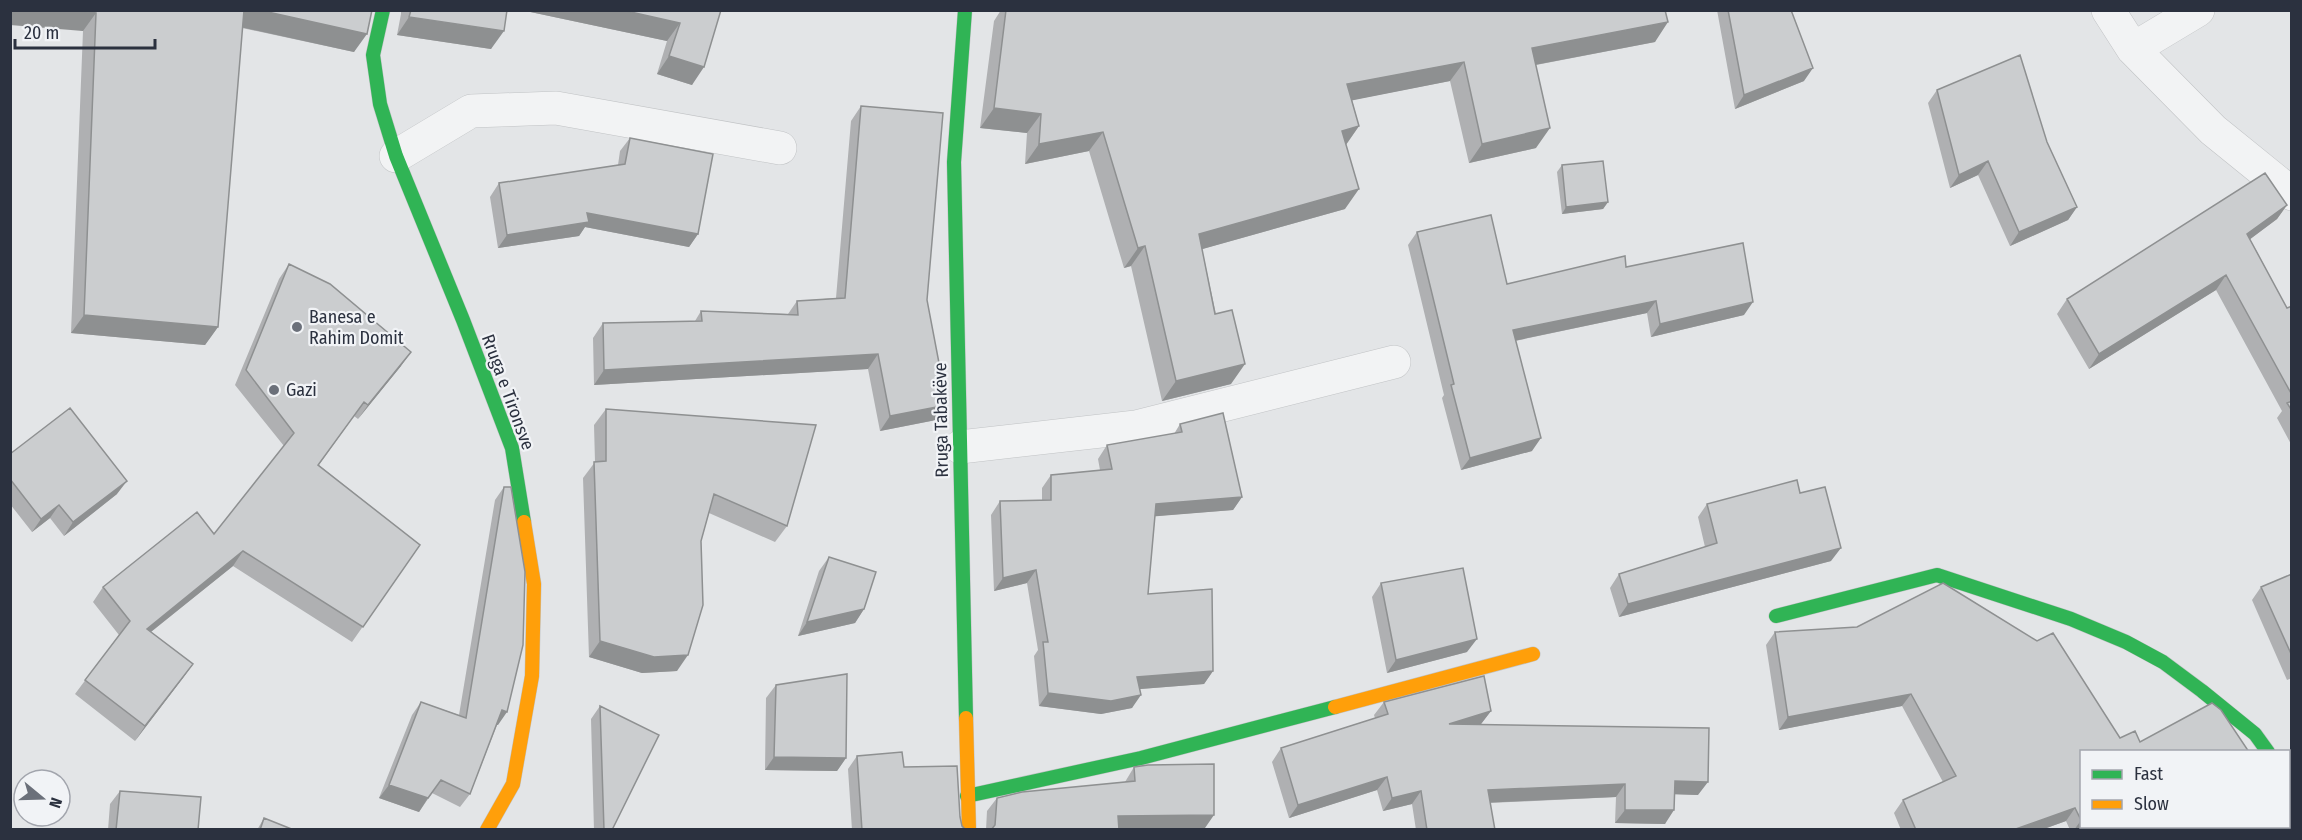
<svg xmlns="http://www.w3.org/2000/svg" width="2302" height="840" viewBox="0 0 2302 840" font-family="'Fira Sans Condensed',sans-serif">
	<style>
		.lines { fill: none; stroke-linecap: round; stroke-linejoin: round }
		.street-casing { stroke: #c1c3c5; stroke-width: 34 }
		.fast-casing { stroke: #c1c3c5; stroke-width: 15 }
		.slow-casing { stroke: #c1c3c5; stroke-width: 15 }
		.street { stroke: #f2f3f4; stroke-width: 33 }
		.fast { stroke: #30b455; stroke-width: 14 }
		.slow { stroke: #ff9f0a; stroke-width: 14 }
		.wall { fill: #afb0b2 }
		.shaded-wall { fill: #8e9091 }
		.building { fill: #cbcdcf; stroke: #8e9091; stroke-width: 1.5 }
		.poi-dot { fill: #6b707a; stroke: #f1f3f6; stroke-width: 2 }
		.labels { text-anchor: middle; stroke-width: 4.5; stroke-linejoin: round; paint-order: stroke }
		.poi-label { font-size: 18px; fill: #2b313f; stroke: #f1f3f6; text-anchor: start }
		.street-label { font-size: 18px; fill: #2b313f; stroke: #f1f3f6 }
	</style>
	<rect width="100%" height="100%" fill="#e3e5e7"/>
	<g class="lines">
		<defs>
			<path id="street" d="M2108,10L2133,49L2213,130L2292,194
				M2133,49L2198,10
				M396,156L471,111L556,108L780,148
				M960,447L1136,427L1394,362
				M2288,778L2292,782
				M2240,830L2244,826"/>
			<path id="fast" d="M383,10L373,55L380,104L396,156L463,320L512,448L524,522
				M965,10L954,162L966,718
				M1776,616L1937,575L2071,619L2126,642L2163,662L2202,691L2255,734L2268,752
				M967,796L1141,758L1335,707"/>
			<path id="slow" d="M1335,707L1533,654
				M966,718L969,830
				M487,830L513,784L532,676L534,584L524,522"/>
		</defs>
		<use href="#street" class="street-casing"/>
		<use href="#fast" class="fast-casing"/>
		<use href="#slow" class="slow-casing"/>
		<use href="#street" class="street"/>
		<use href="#fast" class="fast"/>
		<use href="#slow" class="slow"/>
	</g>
	<path class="wall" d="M10,10H372L354,52L242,28L218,327L205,345L71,333L83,31Z
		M401,10H507L491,49L397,35L401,14Z
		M521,10H721L692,85L657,74L667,41Z
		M1001,10H1665L1655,42L1536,65V148L1469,163L1450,81L1352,100L1359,126L1346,145L1345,209L1202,249L1231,384L1162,401L1131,266L1124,268L1089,151L1025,164L1027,133L980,128L994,21Z
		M1717,10H1791L1804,81L1735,109Z
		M1937,90L2047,142L2077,207L2068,220L2010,246L1978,175L1950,188L1928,103Z
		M861,106L927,300L936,420L880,431L868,369L594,385L593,338L603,323L695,321L701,311L788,314L797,301L836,298L851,121Z
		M630,138L698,234L689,247L585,227L579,236L498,248L490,197L499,183L618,165L620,151Z
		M1562,165L1608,202L1603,209L1562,214L1557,172Z
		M2287,205L2277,219L2250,239L2287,308L2292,306V446L2277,418L2282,411L2216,290L2089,369L2057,314L2067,299Z
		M1417,232L1507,284L1626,267L1744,315L1651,337L1647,313L1515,341L1532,451L1461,470L1442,398L1444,395L1408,245Z
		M289,264L401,366L358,419L354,416L319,465L420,545L352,642L233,566L151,632L193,664L135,741L75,694L119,635L93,602L103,587L214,534L284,446L235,385L279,279Z
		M606,409L787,526L775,542L709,513L701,541L677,671L642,673L589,657L583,478L595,462L594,425Z
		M1180,424L1242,497L1233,510L1155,516L1148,594L1213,671L1204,684L1140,689L1132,708L1101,714L1039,706L1034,656L1038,650L1027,583L994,591L991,515L1000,501L1042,500V488L1051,475L1100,470L1098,459L1107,445L1174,434Z
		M10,454L117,494L64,536L50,518L32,532L10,504Z
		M504,487L498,725H497L470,794L460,807L432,793L419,812L379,798L412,715L421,702L459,715L495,500Z
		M1800,493L1831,561L1619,617L1610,588L1619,574L1705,547L1698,517L1707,504Z
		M829,557L864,609L855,623L798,636L819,571Z
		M2292,574V678L2287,680L2252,600L2261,587Z
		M1381,583L1467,652L1387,673L1372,597Z
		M1775,632L2037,641L2053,633L2082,826H2089L2080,830H2070L2066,821L2041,830H1901L1894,813L1903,800L1943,782L1902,706L1779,730L1766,645Z
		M776,685L846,758L837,771L765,770L766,698Z
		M1384,702L1491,711L1481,724L1698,795L1674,794L1665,824L1615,823L1616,797L1490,803L1495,830H1416L1412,804L1383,811L1377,790L1289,818L1272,762L1281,748L1375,718L1374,715Z
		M600,706L612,830H594L591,719Z
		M857,756L904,767L960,817L962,826L966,830H852L848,769Z
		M1134,767L1205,828L986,830L987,811L997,798L1125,782Z
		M120,791L198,830H108L110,804Z
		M264,818L294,830H257Z"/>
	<path class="shaded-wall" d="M10,10H69L96,13L83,31L10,25Z
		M242,10H259L367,34L354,52L231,25Z
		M521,10H622L680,23L667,41Z
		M409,17L504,31L491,49L397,35Z
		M1668,22L1655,42L1519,68L1532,48Z
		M669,56L704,67L692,85L657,74Z
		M1464,62L1450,81L1334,104L1347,84Z
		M1813,68L1804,81L1735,109L1744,95Z
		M994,108L1041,114L1027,133L980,128Z
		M1359,126L1345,146L1342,131Z
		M1550,128L1536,148L1469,163L1482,144Z
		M1103,132L1089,151L1025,164L1039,144Z
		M1988,161L1978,175L1950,188L1959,175Z
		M1359,189L1345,209L1185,254L1199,234Z
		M1608,202L1603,209L1562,214L1566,207Z
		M2287,205L2277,219L2237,249L2247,234Z
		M2077,207L2068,220L2010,246L2019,232Z
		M587,213L698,234L689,247L585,227L579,236L498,248L507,235Z
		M1145,246L1131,266L1124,268L1138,248Z
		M2226,275L2216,290L2089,369L2099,354Z
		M1656,301L1647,313L1504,343L1513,330Z
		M1753,302L1744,315L1651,337L1660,324Z
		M84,315L218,327L205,345L71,333Z
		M411,352L401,366L358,419L368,405Z
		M878,354L868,369L594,385L604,370Z
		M1245,364L1231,384L1162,401L1176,381Z
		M947,405L936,420L880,431L890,416Z
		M1541,438L1532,451L1461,470L1470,458Z
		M127,481L117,494L64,536L73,522Z
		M1242,497L1233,510L1147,517L1156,504Z
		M59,505L50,518L32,532L41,519Z
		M1841,548L1831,561L1619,617L1628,604Z
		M243,551L233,566L137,643L147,629Z
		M1036,570L1027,583L994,591L1003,578Z
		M864,609L855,623L798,636L807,622Z
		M1477,639L1467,652L1387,673L1396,660Z
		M600,641L688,655L677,671L642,673L589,657Z
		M193,664L183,678L135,741L145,726Z
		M1213,671L1204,684L1128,690L1137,677Z
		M1048,693L1141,695L1132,708L1101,714L1039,706Z
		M1911,694L1902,706L1779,730L1788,717Z
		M502,710L507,712L498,725L493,724Z
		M1491,711L1481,724H1449Z
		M774,757L846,758L837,771L765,770Z
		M1387,777L1377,790L1289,818L1298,805Z
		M1675,781L1708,782L1698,795L1666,794Z
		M1625,784L1616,797L1479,803L1488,790Z
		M389,785L428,798L419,812L379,798Z
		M1421,791L1412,804L1383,811L1392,798Z
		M2075,808L2066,821L2041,830H2013Z
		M1625,810H1674L1665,824L1615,823Z
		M1214,815L1205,828L1109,829L1118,816Z
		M2082,819V826H2089L2080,830H2074Z"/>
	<path class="building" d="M69,10H244L218,327L84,315L96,13Z
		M259,10H372L367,34Z
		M411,10H507L504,31L409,17Z
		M622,10H721L704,67L669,56L680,23Z
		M1006,10H1665L1668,22L1532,48L1550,128L1482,144L1464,62L1347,84L1359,126L1342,131L1359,189L1199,234L1215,314L1232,310L1245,364L1176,381L1145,246L1138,248L1103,132L1039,144L1041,114L994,108Z
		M1728,10H1791L1813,68L1744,95Z
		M2020,55L2047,142L2077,207L2019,232L1988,161L1959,175L1937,90Z
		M861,106L943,113L927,300L947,405L890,416L878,354L604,370L603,323L702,321L701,311L798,315L797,301L845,298Z
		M630,138L713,154L698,234L587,213L589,222L507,235L499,183L625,164Z
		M1603,161L1608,202L1566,207L1562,165Z
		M2265,173L2287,205L2247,234L2287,308L2292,306V395L2226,275L2099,354L2067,299Z
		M1491,215L1507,284L1625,256L1626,267L1743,243L1753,302L1660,324L1656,301L1513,330L1541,438L1470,458L1451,385L1454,384L1417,232Z
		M289,264L330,284L411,352L368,405L364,402L318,465L420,545L363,627L243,551L147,629L193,664L145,726L85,680L130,621L103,587L197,512L214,534L294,433L246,370Z
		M2292,401V411L2287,403Z
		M70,408L127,481L73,522L59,505L41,519L10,479V454Z
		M606,409L816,425L787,526L714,494L701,541L703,605L688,655L654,657L600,641L594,462L606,461Z
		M1223,413L1242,497L1156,504L1148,594L1212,589L1213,671L1137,677L1141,695L1111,701L1048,693L1043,642H1048L1036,570L1003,578L1000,501L1051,500V475L1112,469L1107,445L1182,432L1180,424Z
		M1797,480L1800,493L1825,487L1841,548L1628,604L1619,574L1717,543L1707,504Z
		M504,487H511L525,572L523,645L507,712L502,710L470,794L441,780L428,798L389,785L421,702L466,718Z
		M829,557L876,572L864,609L807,622Z
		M1463,568L1477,639L1396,660L1381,583Z
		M2292,574V656L2261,587Z
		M1943,583L2037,641L2053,633L2120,738L2135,731L2140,742L2212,703L2221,710L2249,752H2082V819L2081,820L2075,808L2013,830H1916L1903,800L1956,776L1911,694L1788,717L1775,632L1857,627Z
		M847,674L846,758L774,757L776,685Z
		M1484,676L1491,711L1449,724L1709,728L1708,782L1675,781L1674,810H1625V784L1488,790L1495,830H1427L1421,791L1392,798L1387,777L1298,805L1281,748L1388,714L1384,702Z
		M600,706L659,735L612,830H604Z
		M902,752L904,767L957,766L960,817L962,826L966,830H862L857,756Z
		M1214,764V815L1118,816L1119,830H991L995,825L997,798L1022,792L1135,781L1134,767L1148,765Z
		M120,791L201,797L198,830H116Z
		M264,818L294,830H260Z"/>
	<g class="poi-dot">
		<circle cx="297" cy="327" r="6"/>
		<circle cx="274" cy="390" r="6"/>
	</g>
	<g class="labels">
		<g class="poi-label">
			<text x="309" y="323">Banesa e<tspan x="309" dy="21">Rahim Domit</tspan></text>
			<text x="286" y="396">Gazi</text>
		</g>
		<g class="street-label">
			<text transform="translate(508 392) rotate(70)" y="6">Rruga e Tironsve</text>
			<text transform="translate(941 420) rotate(-91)" y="6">Rruga Tabakëve</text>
		</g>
	</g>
	<rect width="2302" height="840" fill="none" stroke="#2b313f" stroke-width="24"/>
	<rect x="2080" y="750" width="210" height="78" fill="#f1f3f6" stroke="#a2a5ad" stroke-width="1.5"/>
	<rect x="2092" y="770" width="30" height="9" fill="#30b455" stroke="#a2a5ad" stroke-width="1.5"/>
	<text x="2134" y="780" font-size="18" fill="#2b313f">Fast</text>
	<rect x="2092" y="800" width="30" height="9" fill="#ff9f0a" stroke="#a2a5ad" stroke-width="1.5"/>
	<text x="2134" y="810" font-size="18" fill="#2b313f">Slow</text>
	<g transform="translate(42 798) rotate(109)"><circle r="28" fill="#f1f3f6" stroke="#a2a5ad" stroke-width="1.5"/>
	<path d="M0-4.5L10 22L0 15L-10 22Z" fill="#6b707a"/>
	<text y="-9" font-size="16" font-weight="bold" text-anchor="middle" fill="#2b313f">N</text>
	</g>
	<path d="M15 39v9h140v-9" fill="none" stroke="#2b313f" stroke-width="3"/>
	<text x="24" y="39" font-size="18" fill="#2b313f" stroke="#f1f3f6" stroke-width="4.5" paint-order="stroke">20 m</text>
</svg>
